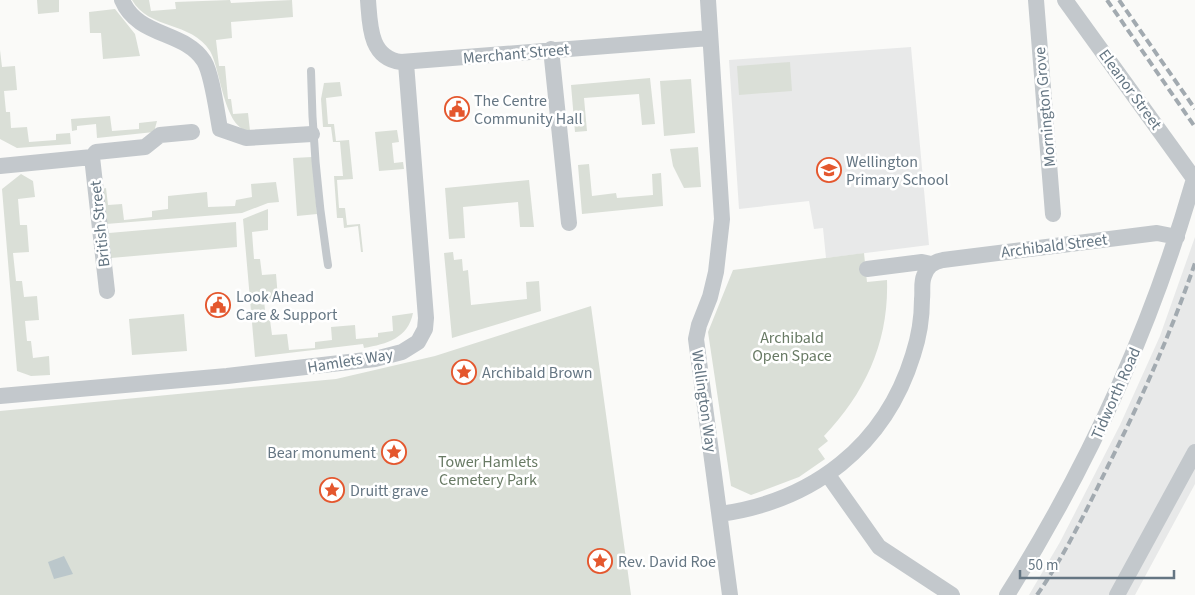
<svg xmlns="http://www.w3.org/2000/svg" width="1195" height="595" viewBox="0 0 1195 595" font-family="'Source Sans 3',sans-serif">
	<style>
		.built { fill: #e8e9e9 }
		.green { fill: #dadfd7 }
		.water { fill: #bbc7cb }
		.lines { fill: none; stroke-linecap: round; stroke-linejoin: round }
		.lane { stroke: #c3c8cc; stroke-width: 8 }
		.street { stroke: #c3c8cc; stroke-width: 16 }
		.rail { stroke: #a2aab0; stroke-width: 4; stroke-dasharray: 8 4; stroke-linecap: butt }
		.labels { text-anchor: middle; stroke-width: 5; stroke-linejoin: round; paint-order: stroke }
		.street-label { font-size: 16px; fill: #657683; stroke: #fff }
		.poi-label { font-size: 16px; fill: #657683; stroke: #fff; text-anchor: start }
		.park-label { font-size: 16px; fill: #687a64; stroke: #fff }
	</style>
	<rect width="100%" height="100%" fill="#fafaf8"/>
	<path class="built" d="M911,47L929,245L826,258L823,228L814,229L809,201L739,209L729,60Z
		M1195,237V484L1135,595H1029L1060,542L1120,425L1160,336Z"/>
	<path class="green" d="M37,0H59V12L38,14Z
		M132,0H149L151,11L176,9L175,2L230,0L231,3L292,0L293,17L231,22L232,38L216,40L219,66H225L228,99H231L233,114L248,113L250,131C224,130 221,70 210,51C191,21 149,30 132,0Z
		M115,9L135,34L140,56L103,59L101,33H90L89,12Z
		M0,50L2,67L15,66L17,90L4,91L6,112H10L11,128L27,127L29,142L56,140V134L70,133L71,144L17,148L0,139Z
		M790,62L792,91L739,95L737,66Z
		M650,78L655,124L642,125L639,94L584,98L587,131L575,132L571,85Z
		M691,79L695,133L664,136L660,81Z
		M340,82L342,96L326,98L328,124H334L336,141L349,140L353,179L337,180L339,208H345L347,225L360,224L363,252H361L358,226L344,228L343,218H337L334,176H343L340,142H333L331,127H323L321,99L324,83Z
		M110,116L112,131L139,129V123L157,121L154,132L97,138L96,124L77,126V130L72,131L71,119Z
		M397,130L399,142L392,143L394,163L403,162L404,169L379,171L375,132Z
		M698,147L701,187L684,188L673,166L670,149Z
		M312,157L317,214L297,216L293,158Z
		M589,164L592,196L616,193L617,198L653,195L652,174L661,173L663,206L582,214L578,165Z
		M21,174L33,181L35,197L18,199L20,225H27L29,252L13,253L16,281H22L24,297L37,296L39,320L25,321L27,341H31L33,358L49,356L50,375L31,376L17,371L2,189Z
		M529,180L534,227H520L518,202L463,207L465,238L449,239L445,188Z
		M276,182L279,202L268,203L242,213L106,224L102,189L106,188L108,205L122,204L124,220L152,217V211L168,209V196L207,192L208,207L235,206L236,200L252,197L251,184Z
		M268,209V230L252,232L254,259H260L262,275L276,274L278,298L264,300L266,320H270L272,335L287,334L289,350L315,348V342L332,340L331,327L355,325L356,339L378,337V333L393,331L392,316L413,313C408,338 387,344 364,348L363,344L255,357L243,219Z
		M236,222L237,247L111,258L109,233Z
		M453,252L454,260L462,259L463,271L468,270L471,305L527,299L526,282L539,281L541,311L452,338L444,253Z
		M864,253L867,282L887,280C889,341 866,392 824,436L828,441L818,449L825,459L799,477L751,495L731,486L708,332L733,270Z
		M591,306L631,595H0V411L336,379L435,356Z
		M184,314L187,351L132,355L129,319Z"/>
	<path class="water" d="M64,556L73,574L54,579L48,562Z"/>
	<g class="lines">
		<path class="lane" d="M311,71C312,137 318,201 328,265"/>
		<path class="street" d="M122,0C138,38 184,30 204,61C212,74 217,113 220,129L246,138L312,134
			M368,0C370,24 369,58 401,62L710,38
			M708,0L722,219L716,272L710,297L699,325L696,339L730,595
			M1036,0L1053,214
			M1065,0L1195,180
			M551,49L569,223
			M92,157L107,291
			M0,166L92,157L96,152L145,147L160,135L192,132
			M867,269L922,262L931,264
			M0,396L227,376L375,359L402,352L418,342L425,329L426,318L406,63
			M828,475L879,547L952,595
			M720,514C813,501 885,446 913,355C919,337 922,317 922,299C923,291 921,283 924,276C927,266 933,262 943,260L1157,233L1177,237
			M1007,595C1089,465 1152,326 1194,179
			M1117,595L1195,452"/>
		<path class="rail" d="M1107,0L1195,127
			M1119,0L1195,109
			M1037,595C1065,555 1087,509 1108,466C1141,400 1171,333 1195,263"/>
	</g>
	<defs>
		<symbol id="civic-ring" viewBox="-11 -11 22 22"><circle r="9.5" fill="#fff" stroke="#e4572e" stroke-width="1.5"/><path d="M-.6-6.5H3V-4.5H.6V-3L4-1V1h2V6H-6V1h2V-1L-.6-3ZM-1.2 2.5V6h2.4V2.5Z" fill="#e4572e"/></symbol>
		<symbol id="school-ring" viewBox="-11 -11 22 22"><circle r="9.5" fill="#fff" stroke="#e4572e" stroke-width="1.5"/><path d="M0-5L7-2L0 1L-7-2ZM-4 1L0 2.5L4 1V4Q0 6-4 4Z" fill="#e4572e"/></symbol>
		<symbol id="sight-ring" viewBox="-11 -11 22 22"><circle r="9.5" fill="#fff" stroke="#e4572e" stroke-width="1.5"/><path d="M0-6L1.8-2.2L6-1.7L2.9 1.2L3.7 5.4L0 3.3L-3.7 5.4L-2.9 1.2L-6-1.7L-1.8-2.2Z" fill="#e4572e"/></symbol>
	</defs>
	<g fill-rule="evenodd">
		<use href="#civic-ring" x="443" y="95" width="28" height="28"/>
		<use href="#school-ring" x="815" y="156" width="28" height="28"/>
		<use href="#civic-ring" x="204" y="291" width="28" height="28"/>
		<use href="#sight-ring" x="450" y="358" width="28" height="28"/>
		<use href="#sight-ring" x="380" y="438" width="28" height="28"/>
		<use href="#sight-ring" x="318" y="476" width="28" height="28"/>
		<use href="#sight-ring" x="586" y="547" width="28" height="28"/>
	</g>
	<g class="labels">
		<g class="street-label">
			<text transform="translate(516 53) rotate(-5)" y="6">Merchant Street</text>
			<text transform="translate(1131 89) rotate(54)" y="6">Eleanor Street</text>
			<text transform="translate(1044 107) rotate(-95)" y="6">Mornington Grove</text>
			<text transform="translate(99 224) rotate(-96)" y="6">British Street</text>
			<text transform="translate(1054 245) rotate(-7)" y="6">Archibald Street</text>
			<text transform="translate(350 360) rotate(-9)" y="6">Hamlets Way</text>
			<text transform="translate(1115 393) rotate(-66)" y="6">Tidworth Road</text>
			<text transform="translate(705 401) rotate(82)" y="6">Wellington Way</text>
		</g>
		<g class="poi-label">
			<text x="474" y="106">The Centre<tspan x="474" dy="18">Community Hall</tspan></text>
			<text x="846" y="167">Wellington<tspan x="846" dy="18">Primary School</tspan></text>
			<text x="236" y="302">Look Ahead<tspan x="236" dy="18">Care &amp; Support</tspan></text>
			<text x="482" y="378">Archibald Brown</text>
			<text x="376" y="458" text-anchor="end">Bear monument</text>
			<text x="350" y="496">Druitt grave</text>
			<text x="618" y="567">Rev. David Roe</text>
		</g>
		<g class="park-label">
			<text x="792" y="343">Archibald<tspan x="792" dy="18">Open Space</tspan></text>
			<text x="488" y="467">Tower Hamlets<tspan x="488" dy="18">Cemetery Park</tspan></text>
		</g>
	</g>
	<path d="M1020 570v8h154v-8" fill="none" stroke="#657683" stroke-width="2.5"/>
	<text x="1028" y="570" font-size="15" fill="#657683" stroke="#ffffff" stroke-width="4" paint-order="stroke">50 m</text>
</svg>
